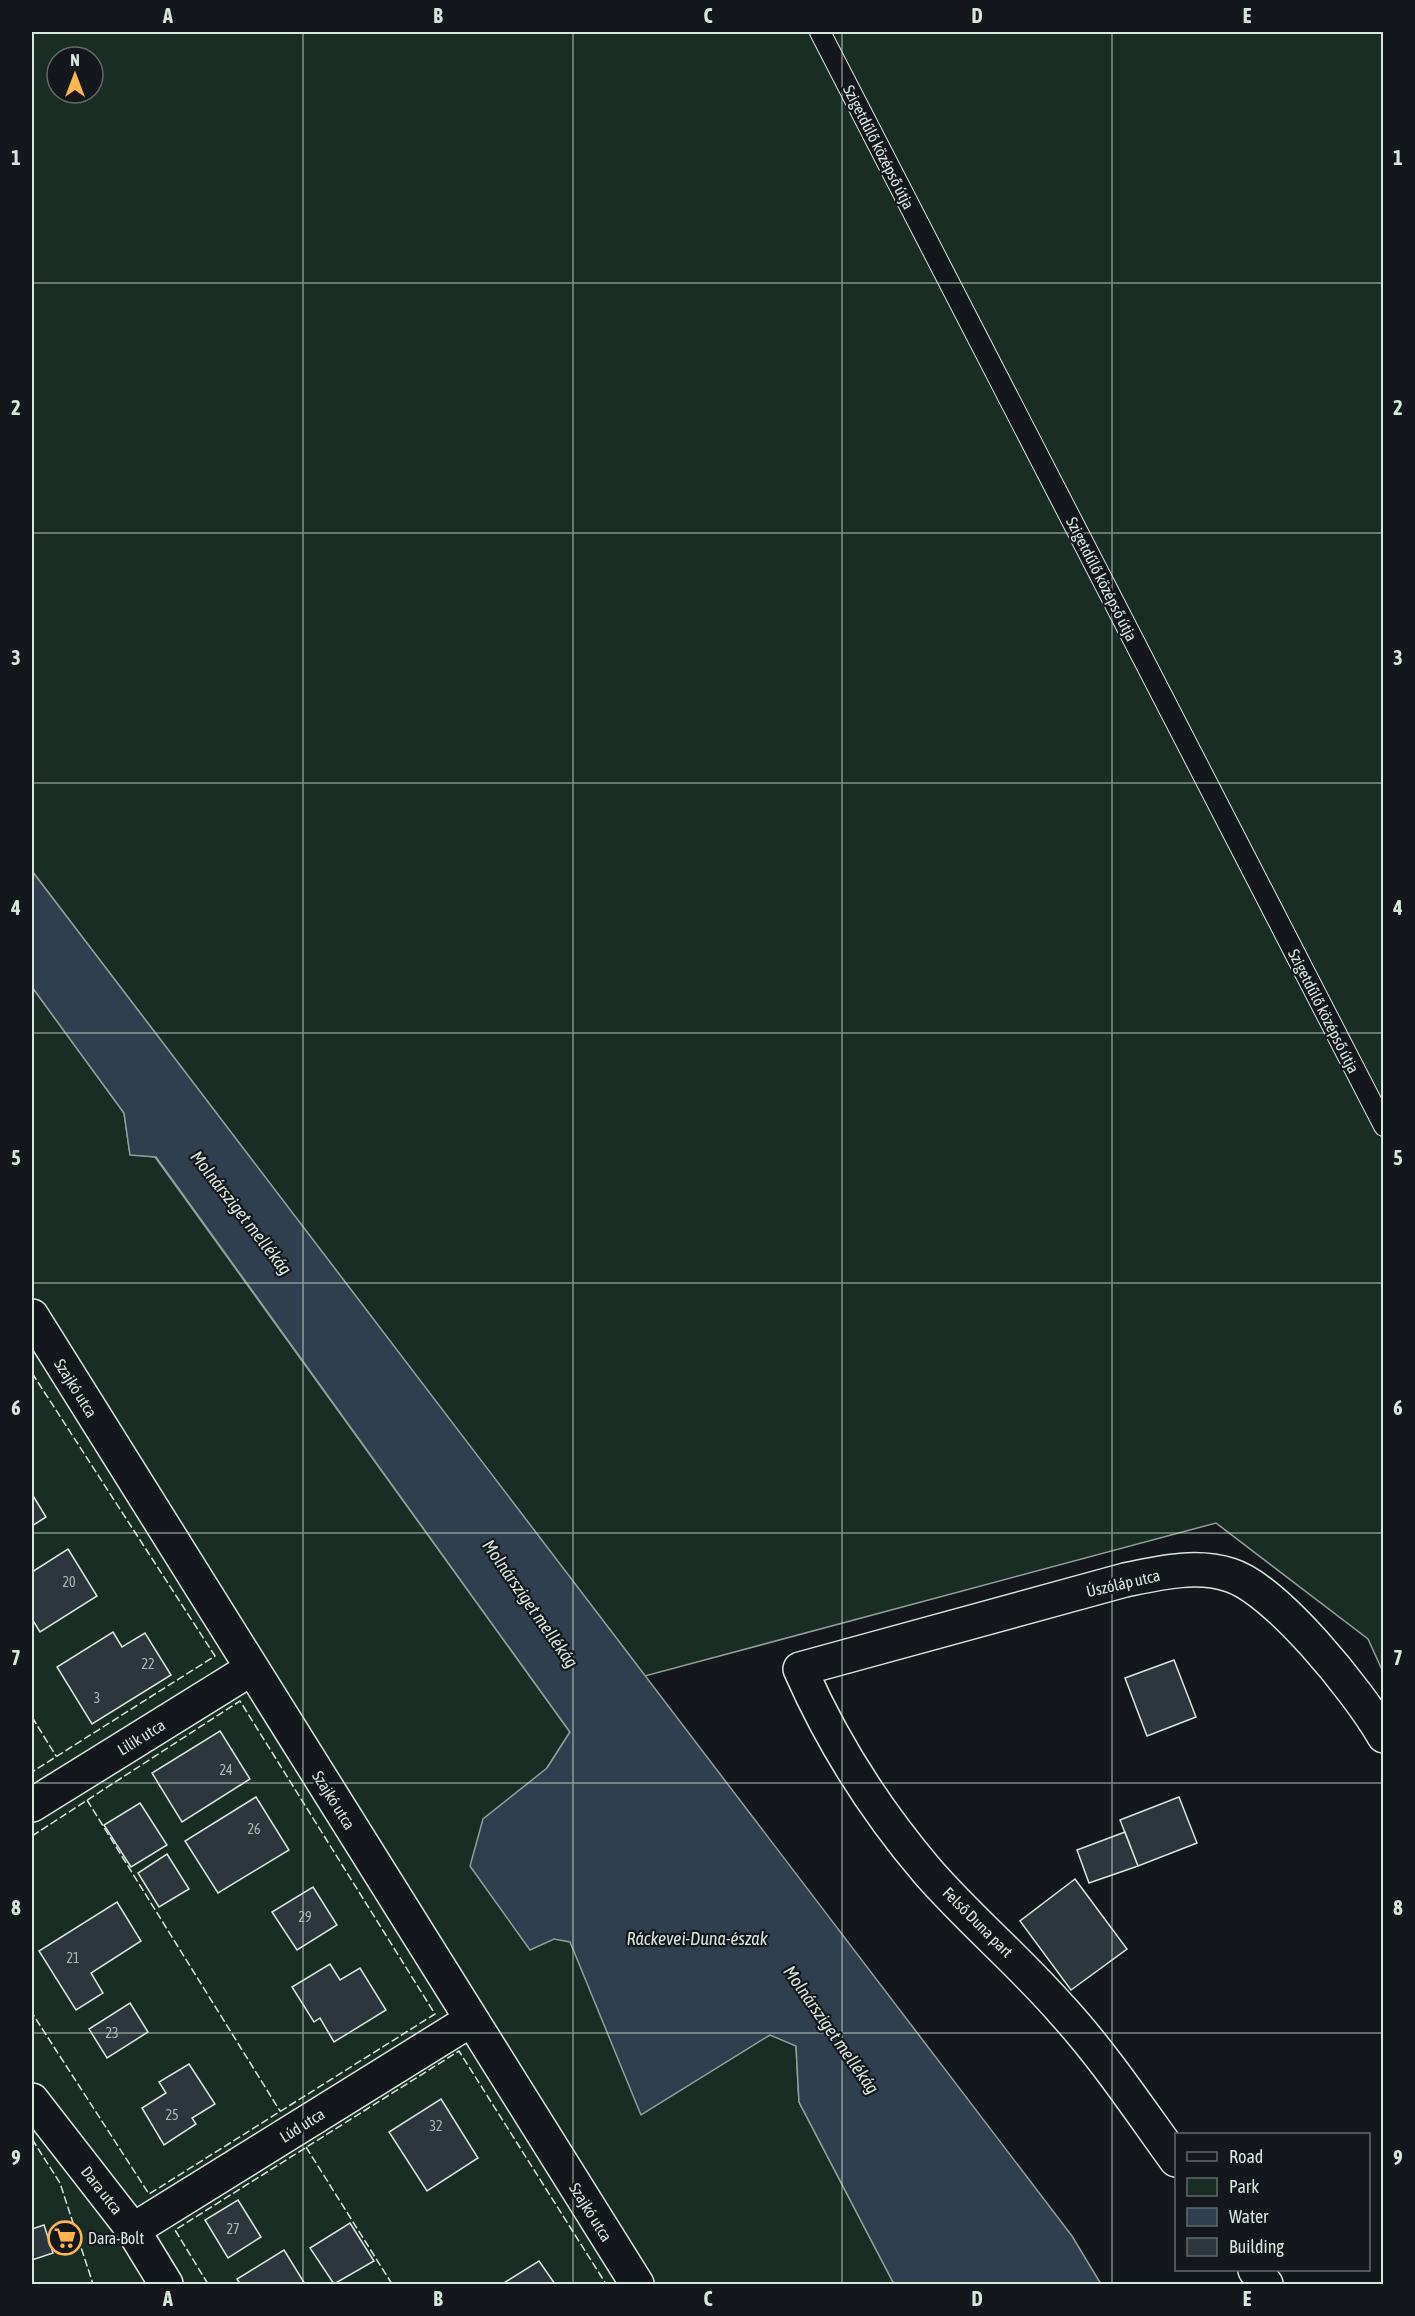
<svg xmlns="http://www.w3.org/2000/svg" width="1415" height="2316" viewBox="0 0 1415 2316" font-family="'Asap Condensed',sans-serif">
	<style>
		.green { fill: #1a2d24; stroke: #939e99; stroke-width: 1.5; fill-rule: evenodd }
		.water { fill: #2f3f4d; stroke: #939e99; stroke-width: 1.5 }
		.building { fill: #2c363c; stroke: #d8e6dc; stroke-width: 1.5 }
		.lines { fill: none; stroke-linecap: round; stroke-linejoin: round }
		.service-casing { stroke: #d8e6dc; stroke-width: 22 }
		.minor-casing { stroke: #d8e6dc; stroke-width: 36 }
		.service { stroke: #14181c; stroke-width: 20 }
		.minor { stroke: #14181c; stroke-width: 33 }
		.fence { stroke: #d8e6dc; stroke-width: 1.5; stroke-dasharray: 8 3; stroke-linecap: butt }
		.grid { fill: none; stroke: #d8e6dc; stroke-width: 1.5; stroke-opacity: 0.55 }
		.labels { text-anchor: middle; stroke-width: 4.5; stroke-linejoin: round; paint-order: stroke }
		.number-label { font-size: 14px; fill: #adbab4 }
		.street-label { font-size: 16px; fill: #d8e6dc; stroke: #14181c }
		.poi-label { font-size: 16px; fill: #d8e6dc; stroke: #14181c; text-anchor: start }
		.water-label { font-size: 18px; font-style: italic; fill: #d8e6dc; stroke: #14181c }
		.neatline { fill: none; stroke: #d8e6dc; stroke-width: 2 }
		.grid-label { font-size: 20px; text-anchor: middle; font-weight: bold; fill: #d8e6dc }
	</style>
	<rect width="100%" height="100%" fill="#14181c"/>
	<path class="green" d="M32,32H1383V1672L1368,1639L1216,1523L645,1676L32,871ZM57,57H93V93H57Z
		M32,987L124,1113L130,1154L155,1157L570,1732L547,1768L796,2046L799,2102L894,2284H32Z"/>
	<path class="water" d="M32,871L1072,2236L1101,2284H894L799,2102L796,2046L770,2035L641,2115L570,1942L554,1939L530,1950L470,1866L483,1819L547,1768L570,1732L156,1157L130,1155L124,1113L32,987Z"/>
	<path class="building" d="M32,1494L46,1517L32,1526Z
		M68,1549L97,1596L40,1632L32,1619V1572Z
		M113,1632L122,1647L145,1633L171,1675L92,1724L57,1667Z
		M1174,1660L1196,1717L1147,1736L1125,1678Z
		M220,1731L250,1779L182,1822L152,1773Z
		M256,1797L289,1850L218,1893L185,1841Z
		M1179,1797L1197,1843L1138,1866L1120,1820Z
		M140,1803L167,1845L131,1867L104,1825Z
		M1125,1832L1138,1866L1089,1883L1077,1850Z
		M167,1854L189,1889L159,1907L138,1873Z
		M1075,1879L1127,1949L1071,1990L1020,1921Z
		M313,1887L337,1925L297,1950L272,1912Z
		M117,1902L141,1941L91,1973L103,1993L76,2010L39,1951Z
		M330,1964L340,1980L360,1968L386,2010L334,2042L320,2018L314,2022L292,1987Z
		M130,2003L148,2032L107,2058L89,2029Z
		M189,2064L215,2104L192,2118L196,2124L164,2145L142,2108L166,2093L159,2082Z
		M441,2099L478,2158L427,2191L389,2132Z
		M238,2200L261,2237L228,2258L205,2220Z
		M350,2223L374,2261L334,2284L310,2248Z
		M44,2225L53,2253L32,2260V2229Z
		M284,2250L305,2284H240L237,2279Z
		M539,2261L555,2284H502Z"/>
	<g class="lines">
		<defs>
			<path id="service" d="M820,32L1384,1126"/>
			<path id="minor" d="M32,1316L637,2284
				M32,1805L251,1669
				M32,2100L133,2230L166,2284
				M1176,2160C1139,2109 1104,2056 1061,2009C1019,1961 970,1920 928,1872C876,1811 832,1742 800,1669L1125,1580C1159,1573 1196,1564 1230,1575C1276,1589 1359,1692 1384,1736
				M133,2230L471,2020
				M1255,2270L1266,2284"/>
		</defs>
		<use href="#service" class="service-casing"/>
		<use href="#minor" class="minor-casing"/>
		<use href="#service" class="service"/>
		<use href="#minor" class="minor"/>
		<path class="fence" d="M32,1373L215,1656L32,1772
			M32,1717L56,1756
			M87,1800L280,2111
			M32,1836L240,1701L435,2014L149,2194L32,2013
			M32,2139L60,2183L93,2284
			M306,2147L392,2284
			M208,2284L175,2230L459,2051L606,2284"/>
	</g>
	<path class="grid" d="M303,32V2284M573,32V2284M842,32V2284M1112,32V2284M32,283H1384M32,533H1384M32,783H1384M32,1033H1384M32,1283H1384M32,1533H1384M32,1783H1384M32,2033H1384"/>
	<defs>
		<symbol id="supermarket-ring" viewBox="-11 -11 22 22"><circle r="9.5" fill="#14181c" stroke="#ffb74d" stroke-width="1.5"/><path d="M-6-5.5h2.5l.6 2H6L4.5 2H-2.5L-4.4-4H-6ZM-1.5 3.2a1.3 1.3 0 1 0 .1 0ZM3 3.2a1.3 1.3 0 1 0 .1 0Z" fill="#ffb74d"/></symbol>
	</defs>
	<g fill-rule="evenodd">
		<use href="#supermarket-ring" x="46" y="2219" width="38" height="38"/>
	</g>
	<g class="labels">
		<g class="number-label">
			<text x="69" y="1587">20</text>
			<text x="148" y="1669">22</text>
			<text x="97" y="1703">3</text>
			<text x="226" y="1775">24</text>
			<text x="254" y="1834">26</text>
			<text x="305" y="1922">29</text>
			<text x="73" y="1963">21</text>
			<text x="112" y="2038">23</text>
			<text x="172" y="2120">25</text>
			<text x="436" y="2131">32</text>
			<text x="233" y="2234">27</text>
		</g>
		<g class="street-label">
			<text transform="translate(879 147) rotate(63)" y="6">Szigetdűlő középső útja</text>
			<text transform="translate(1102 579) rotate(63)" y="6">Szigetdűlő középső útja</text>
			<text transform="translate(1324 1011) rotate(63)" y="6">Szigetdűlő középső útja</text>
			<text transform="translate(76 1388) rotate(58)" y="6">Szajkó utca</text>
			<text transform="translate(1123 1583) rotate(-13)" y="6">Úszóláp utca</text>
			<text transform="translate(141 1737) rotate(-32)" y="6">Lilik utca</text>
			<text transform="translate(334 1800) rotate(58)" y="6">Szajkó utca</text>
			<text transform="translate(978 1922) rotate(45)" y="6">Felső Duna part</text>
			<text transform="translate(302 2125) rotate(-32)" y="6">Lúd utca</text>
			<text transform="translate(102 2190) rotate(52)" y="6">Dara utca</text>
			<text transform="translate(591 2212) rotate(58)" y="6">Szajkó utca</text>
		</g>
		<g class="poi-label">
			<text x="88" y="2244">Dara-Bolt</text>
		</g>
		<g class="water-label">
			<text transform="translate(241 1213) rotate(52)" y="6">Molnársziget mellékág</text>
			<text transform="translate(530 1604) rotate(55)" y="6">Molnársziget mellékág</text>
			<text x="697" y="1945">Ráckevei-Duna-észak</text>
			<text transform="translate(831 2030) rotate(55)" y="6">Molnársziget mellékág</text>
		</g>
	</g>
	<rect width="1415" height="2316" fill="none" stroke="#14181c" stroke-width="66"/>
	<rect x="1175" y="2133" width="195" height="138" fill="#14181c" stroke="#626a69" stroke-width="1.5"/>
	<rect x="1187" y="2152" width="30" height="9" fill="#14181c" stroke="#626a69" stroke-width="1.5"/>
	<text x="1229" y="2163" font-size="18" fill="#d8e6dc">Road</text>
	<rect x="1187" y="2178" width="30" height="18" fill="#1a2d24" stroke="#626a69" stroke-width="1.5"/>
	<text x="1229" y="2193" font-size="18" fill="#d8e6dc">Park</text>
	<rect x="1187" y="2208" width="30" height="18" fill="#2f3f4d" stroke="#626a69" stroke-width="1.5"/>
	<text x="1229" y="2223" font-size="18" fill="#d8e6dc">Water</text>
	<rect x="1187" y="2238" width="30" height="18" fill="#2c363c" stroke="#626a69" stroke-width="1.5"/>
	<text x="1229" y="2253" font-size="18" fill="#d8e6dc">Building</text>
	<g transform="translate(75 75)"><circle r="28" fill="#14181c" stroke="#626a69" stroke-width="1.5"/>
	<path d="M0-4.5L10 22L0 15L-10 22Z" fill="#ffb74d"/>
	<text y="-9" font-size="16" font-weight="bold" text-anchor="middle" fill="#d8e6dc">N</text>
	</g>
	<rect x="33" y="33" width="1349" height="2250" class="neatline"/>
	<g class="grid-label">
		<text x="168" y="23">A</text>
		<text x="438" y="23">B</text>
		<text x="708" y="23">C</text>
		<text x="977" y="23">D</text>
		<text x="1247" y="23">E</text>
		<text x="16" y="165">1</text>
		<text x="1398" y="165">1</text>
		<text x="16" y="415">2</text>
		<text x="1398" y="415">2</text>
		<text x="16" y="665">3</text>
		<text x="1398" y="665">3</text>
		<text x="16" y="915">4</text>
		<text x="1398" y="915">4</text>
		<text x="16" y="1165">5</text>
		<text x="1398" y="1165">5</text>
		<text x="16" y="1415">6</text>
		<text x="1398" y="1415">6</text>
		<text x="16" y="1665">7</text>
		<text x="1398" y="1665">7</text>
		<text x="16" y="1915">8</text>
		<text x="1398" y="1915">8</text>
		<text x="16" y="2165">9</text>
		<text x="1398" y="2165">9</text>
		<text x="168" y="2306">A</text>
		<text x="438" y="2306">B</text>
		<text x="708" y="2306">C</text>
		<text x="977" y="2306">D</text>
		<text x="1247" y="2306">E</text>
	</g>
</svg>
